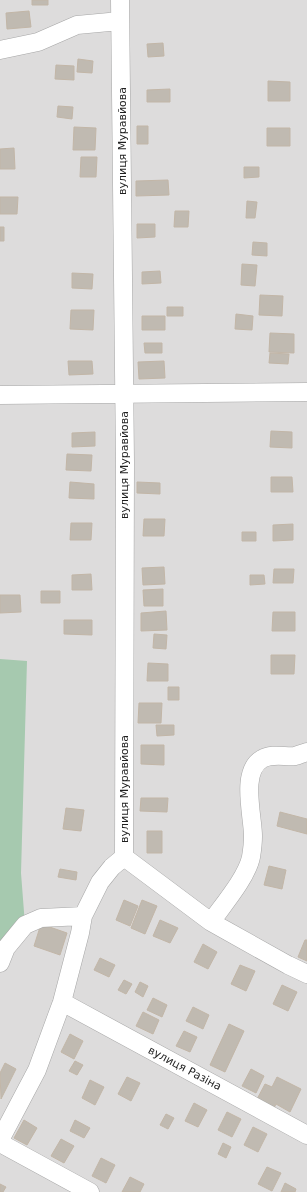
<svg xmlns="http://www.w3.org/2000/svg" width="307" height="1192" viewBox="0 0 307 1192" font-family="'DejaVu Sans',sans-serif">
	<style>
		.residential { fill: #dddcdc }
		.cemetery { fill: #a6c9af }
		.building { fill: #c0bab1; stroke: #c2b6a7 }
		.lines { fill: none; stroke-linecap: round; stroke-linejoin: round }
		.street-casing { stroke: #a6a6a6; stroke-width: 19 }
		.street { stroke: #fff; stroke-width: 18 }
		.labels { text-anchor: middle; stroke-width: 4; stroke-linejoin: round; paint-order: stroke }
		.street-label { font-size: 11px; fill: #1f1f1f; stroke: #fff }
	</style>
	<rect width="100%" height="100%" fill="#f0ede5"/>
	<path class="residential" d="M0,0H307V1192H0Z"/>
	<path class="cemetery" d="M0,659L27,661L21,873L25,925L0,963Z"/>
	<path class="building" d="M32,0H48V5H32Z
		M29,11L31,27L7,29L6,13Z
		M163,43L164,56L148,57L147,44Z
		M78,59L93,61L92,73L77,72Z
		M56,65L74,66V80L55,79Z
		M268,81L290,82V101H268Z
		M170,89V102H147V90Z
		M58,106L73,107L72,119L57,117Z
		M137,126H148V144H137Z
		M74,127L96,128L95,150H73Z
		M267,128H290V146H267Z
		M14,148L15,169H0V149Z
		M81,157H97L96,177H80Z
		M244,167H259V177L244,178Z
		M168,180L169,195L136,196V181Z
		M0,197H18L17,214H0Z
		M247,201L257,202L255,218H246Z
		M175,211H189L188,227H174Z
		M137,224H155V237L137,238Z
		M0,227H4V241H0Z
		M253,242L267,243V256L252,255Z
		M242,264L257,265L255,286L241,285Z
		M160,271L161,283L142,284V272Z
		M72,273L93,274L92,289L72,288Z
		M260,295L283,296L282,316L259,315Z
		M167,307H183V316H167Z
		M71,310H94L93,330L70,329Z
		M236,314L253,316L252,330L235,329Z
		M142,316H165V330H142Z
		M270,333L294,334V353L269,352Z
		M144,343H162V353H145Z
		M270,353L289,354L288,364L269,363Z
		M68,361H92L93,374L69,375Z
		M164,361L165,378L139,379L138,362Z
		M271,431L292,432V448L270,447Z
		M95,432V446L72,447V433Z
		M67,454L92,455L91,471L66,470Z
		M271,477H292L293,492H271Z
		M70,482L94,484V499L69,498Z
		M137,482L160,483V494L137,493Z
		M144,519H165L164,536H143Z
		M71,523H92L91,540H70Z
		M293,524V540L273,541V525Z
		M242,532H256V541H242Z
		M164,567L165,584L143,585L142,568Z
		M274,569H294L293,583H273Z
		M91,574L92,590H72V575Z
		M250,575H264L265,584L250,585Z
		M163,589V606H144L143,590Z
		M41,591H60V603H41Z
		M0,595H20L21,612L0,613Z
		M166,611L167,630L141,631V613Z
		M273,612H295V631H272Z
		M64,620H92V635L64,634Z
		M154,634L167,635L166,649L153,648Z
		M271,655H295L294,674H271Z
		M148,663L168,664V681H147Z
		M168,687H179V700H168Z
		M139,703H162L161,723H138Z
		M156,725H174V735L157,736Z
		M141,745H164V765L141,764Z
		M141,798H168L167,812L140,811Z
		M66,808L84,810L81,831L63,829Z
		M280,812L307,819V834L277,826Z
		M147,831H162V853H147Z
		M269,866L286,870L282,889L264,885Z
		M60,869L77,872L76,880L58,877Z
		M124,900L138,906L130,926L116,920Z
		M142,900L157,906L145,934L131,928Z
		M160,920L178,928L170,943L153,936Z
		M41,924L67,933L60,955L34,946Z
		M305,940H307V961L298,957Z
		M203,944L217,952L208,969L194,962Z
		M100,958L115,965L109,977L94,970Z
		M240,965L255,971L246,991L231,984Z
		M124,980L132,984L126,994L118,990Z
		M140,982L148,986L143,997L135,992Z
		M282,985L297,992L288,1011L273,1004Z
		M153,998L167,1005L162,1017L147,1010Z
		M193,1007L209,1015L203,1029L186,1021Z
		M143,1012L159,1020L153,1034L136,1026Z
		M229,1024L244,1031L225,1072L210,1065Z
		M184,1031L197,1037L190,1052L176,1046Z
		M70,1034L83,1041L74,1059L61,1052Z
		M75,1061L83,1065L77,1075L69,1071Z
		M5,1063L16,1069L1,1099L0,1073Z
		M251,1069L264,1076L256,1093L242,1086Z
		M127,1077L140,1083L131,1101L118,1094Z
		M277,1077L301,1089L290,1112L276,1104L272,1112L255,1103L265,1084L272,1087Z
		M90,1080L104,1087L95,1105L82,1098Z
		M194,1103L207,1110L198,1127L185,1121Z
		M227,1112L241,1119L232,1137L218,1130Z
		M166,1114L174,1118L168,1129L160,1125Z
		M24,1120L37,1128L27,1145L14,1138Z
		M75,1120L90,1128L84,1138L70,1131Z
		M253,1127L267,1134L258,1152L244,1145Z
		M61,1139L74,1146L64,1163L51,1156Z
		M223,1143L231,1147L226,1158L218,1154Z
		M101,1158L115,1165L106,1183L92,1176Z
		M267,1167L281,1173L272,1191L258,1184Z
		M130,1177L144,1184L140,1192H122Z
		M285,1183L296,1189L295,1192H281Z
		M0,1184L6,1187L3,1192H0Z"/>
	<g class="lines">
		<defs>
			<path id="street" d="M120,0L125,462L124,857
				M0,50L38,42L77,25L120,21
				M0,395L307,392
				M124,857L211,922L288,965L307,974
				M211,922C223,905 247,877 251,857C252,851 253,843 253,836C253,816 240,771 262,759C272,753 285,757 295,756C299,755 303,753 307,752
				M0,963L6,948L25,925L41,918L83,916
				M62,1002L307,1135
				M0,1140L37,1070L62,1002L80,933L83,916L100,882L112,867L124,857
				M0,1143L90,1192"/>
		</defs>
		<use href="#street" class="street-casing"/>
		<use href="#street" class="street"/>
	</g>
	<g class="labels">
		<g class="street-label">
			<text transform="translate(122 141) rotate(-90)" y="4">вулиця Муравйова</text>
			<text transform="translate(124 465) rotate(-90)" y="4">вулиця Муравйова</text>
			<text transform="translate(124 789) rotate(-90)" y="4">вулиця Муравйова</text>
			<text transform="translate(185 1068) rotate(28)" y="4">вулиця Разіна</text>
		</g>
	</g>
</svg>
